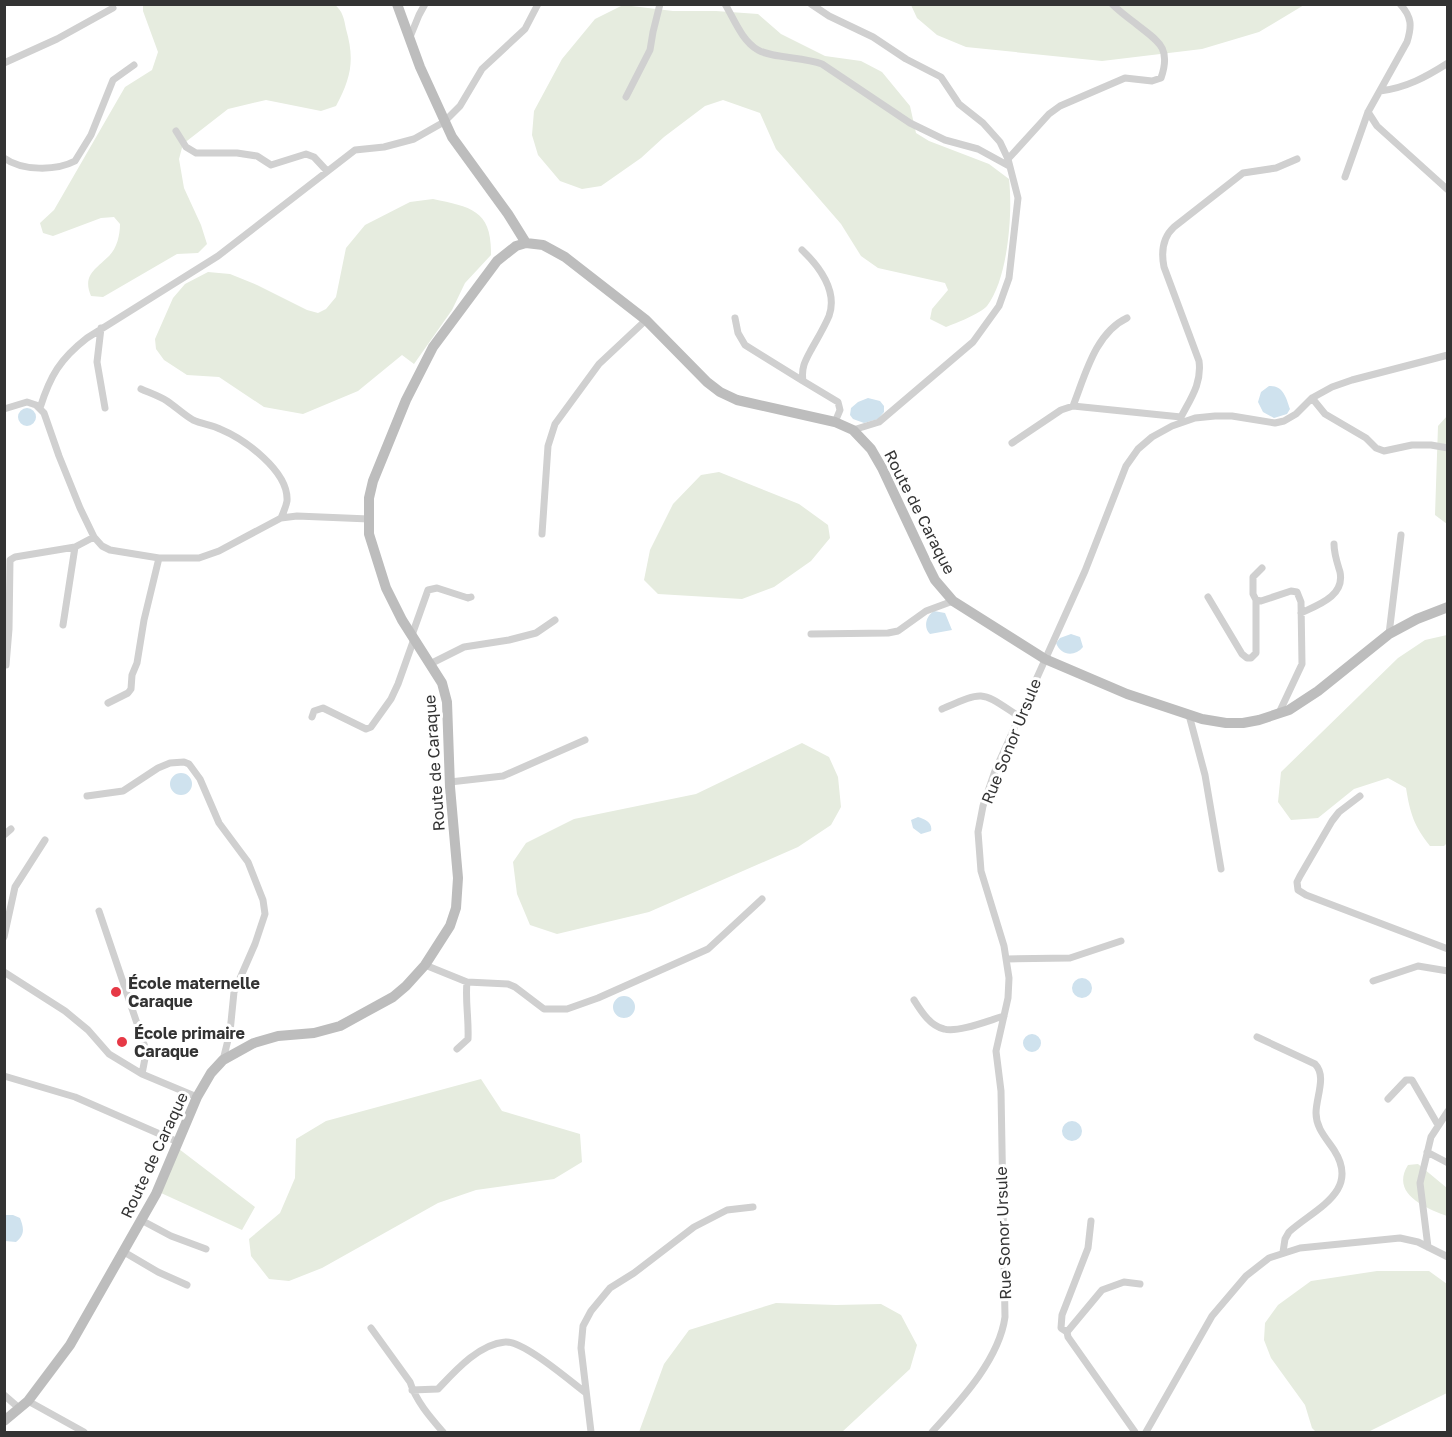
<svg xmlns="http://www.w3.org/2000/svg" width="1452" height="1437" viewBox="0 0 1452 1437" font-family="'Golos Text',sans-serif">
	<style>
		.green { fill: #e6ecdf }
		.water { fill: #cfe2ee }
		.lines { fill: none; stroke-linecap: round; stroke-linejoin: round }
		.street { stroke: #d0d0d0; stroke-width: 7 }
		.secondary { stroke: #bdbdbd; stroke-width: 10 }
		.poi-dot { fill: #e63946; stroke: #fff; stroke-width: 2 }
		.labels { text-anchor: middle; stroke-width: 6; stroke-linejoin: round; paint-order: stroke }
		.street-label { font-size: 16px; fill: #333; stroke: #fff }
		.poi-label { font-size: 16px; font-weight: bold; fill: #333; stroke: #fff; text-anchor: start }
	</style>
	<rect width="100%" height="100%" fill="#fff"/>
	<path class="green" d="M334,4C343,11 344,19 346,29C355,60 351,78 336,106L321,111L266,100L228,109L183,144L179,159L184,188L201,225L207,244L198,253L177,254L103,297L91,296C82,275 96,269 109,256C117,248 120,235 120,224L114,217L101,218L53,236L43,233L40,223L54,210L125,87L152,70L158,52L143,11V5Z
		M623,5L673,11H716L758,14L781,34L825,56L861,61L882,72L910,106L916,133L929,141L989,164L1009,179C1013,213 1008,279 987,306C980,314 956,323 946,327L930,319L932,309L948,290L945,283L878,268L861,256L841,224L776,149L760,113L723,100L705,106L664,137L641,158L601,186L582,189L560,181L538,155L532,135L534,111L562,59L595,19Z
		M911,5H1304L1259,32L1202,49L1102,61L966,47L937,35L917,18Z
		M433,199C471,207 492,210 491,255L465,283L452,310L414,364L402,355L358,391L303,414L264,407L219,377L187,375L164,360L156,349L155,339L173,298L185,284L208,272L230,274L257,285L307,310L318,313L326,309L336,297L346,248L365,225L410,202Z
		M1447,416V524L1435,515L1438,426Z
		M719,472L799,504L828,525L830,538L811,561L774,587L742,599L658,594L644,580L650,550L673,504L701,475Z
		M1447,635L1448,842L1444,846H1430C1414,826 1410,813 1406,788L1388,778L1354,789L1318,818L1291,820L1278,802L1281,772L1398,658L1425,640Z
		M802,743L829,757L838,777L841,807L831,825L798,847L649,912L557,934L530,925L517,894L513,862L526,843L574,819L696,794Z
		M481,1079L502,1111L580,1134L582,1162L554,1179L476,1190L438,1203L322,1268L289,1281L269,1279L251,1256L249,1239L280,1213L295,1178L296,1139L326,1121Z
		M179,1149L255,1207L242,1230L161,1193Z
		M1418,1164L1447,1188V1216C1426,1208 1390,1194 1408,1165Z
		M1377,1271H1429L1447,1284V1393L1368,1432H1316L1312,1428L1305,1405L1271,1358L1264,1340L1265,1323L1278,1305L1311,1281Z
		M776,1303L836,1305L881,1304L901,1315L917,1345L910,1369L842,1432H639L664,1364L689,1330Z"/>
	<path class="water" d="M1269,386C1283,385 1286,397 1290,409L1287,414L1274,418L1263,412L1258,402L1261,392Z
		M868,398L880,401L884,406V412L878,419L864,423L853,419L850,415L851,408L858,402Z
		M18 417a9 9 0 1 1 18 0a9 9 0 1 1-18 0Z
		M934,611L945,613L952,630L930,634C923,627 926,616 934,611Z
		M1071,634L1080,637L1083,647C1075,657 1061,656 1056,643L1060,638Z
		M170 784a11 11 0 1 1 22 0a11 11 0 1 1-22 0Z
		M918,817C925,819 933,823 931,831L921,834L913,828L911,820Z
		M1072 988a10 10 0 1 1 20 0a10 10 0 1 1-20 0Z
		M613 1007a11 11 0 1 1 22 0a11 11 0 1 1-22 0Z
		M1023 1043a9 9 0 1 1 18 0a9 9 0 1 1-18 0Z
		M1062 1131a10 10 0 1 1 20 0a10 10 0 1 1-20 0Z
		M5,1215H13L20,1218C24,1228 25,1235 16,1242L5,1241Z"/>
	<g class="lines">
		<path class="street" d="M725,4C734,19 742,41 758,50C771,58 804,57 822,64L910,123L945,140L978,149L1009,166
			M811,4L829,16L873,37L906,59L941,77L959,104L983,123L1000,142L1008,159L1018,198L1009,278L999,306L973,342L879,422L853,430
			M410,37L419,15L425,4
			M4,63L57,39L113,8
			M1380,91C1406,88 1426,77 1448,63
			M626,97L650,50L653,32L660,4
			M1368,112L1377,126L1448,190
			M176,131L186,147L196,153H237L257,156L271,165L306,154L314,157L327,171
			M4,158C22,171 56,171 75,161L91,135L113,80L134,65
			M1008,159L1049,114L1060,106L1125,78L1152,81L1161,78C1172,46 1157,41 1135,23C1127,17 1119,11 1112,4
			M1345,177L1368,112L1407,42C1412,26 1412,17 1400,4
			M802,250C819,266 838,291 829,316C824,328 817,339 811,350C805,361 801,368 803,381L838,402L840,410L835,422
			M735,318L738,333L745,345L803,381
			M101,328L97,362L105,408
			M141,389C150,393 159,396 167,401C176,407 184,415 193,420C202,424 212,425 220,429C244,439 289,471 287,501C286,507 283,513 281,518
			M1312,398L1325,414L1366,438L1376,448L1384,451L1412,445H1431L1448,448
			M1073,406C1085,376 1095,333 1127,318
			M40,408C50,376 60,359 87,338L218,256L355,150L384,147L414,139L444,122L460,106L482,69L525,29L538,4
			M4,409L27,402L36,405L44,413L59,456L80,508L94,537L102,546L110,550L159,558H199L219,551L281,518L297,516L369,519
			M1181,417C1191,398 1202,383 1199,361L1164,267C1161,252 1162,238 1174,227L1243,173L1276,168L1297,159
			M1012,443L1061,410L1073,406L1181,417
			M542,534L548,446L555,424L599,364L646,320
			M1262,568L1253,577V594L1256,600L1261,601L1291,591L1297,592L1301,602L1302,664L1279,713
			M1208,597L1242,654L1247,658H1251L1256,653V600
			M1301,613C1318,605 1345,596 1340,572C1337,562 1334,554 1334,544
			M63,625L75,547
			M811,634L888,633L898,631L926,611L953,601
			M1389,634L1401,535
			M412,635L428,590L437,588L468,598L471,597
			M430,664L464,647L509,640L536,633L555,620
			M6,665L9,629L10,560L15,557L75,547L94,537
			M108,703L128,693L131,689L132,675L137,663L144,620L159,558
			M942,709C986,690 980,691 1020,717
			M1189,715L1205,775L1221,869
			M312,717L314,711L323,708L366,729L371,727L391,699L398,684L414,639
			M450,782L503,776L585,740
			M87,796L123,791L158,768L170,763L184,762L189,764L200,779L219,823L248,862L263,900L265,914L255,944L234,992L230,1032L223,1060
			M1360,796L1339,812L1332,821L1300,876L1297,882L1298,890L1306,895L1448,949
			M4,835L11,829
			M99,911L145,1047L146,1053L142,1074
			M4,937L15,887L45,840
			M1007,959L1070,958L1121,941
			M425,965L467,982
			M4,972L65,1011L88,1030L109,1054L142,1074L197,1097
			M1373,981L1418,966L1448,971
			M914,1000C921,1011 930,1026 944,1029C958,1033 990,1020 1004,1016
			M1257,1037L1315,1064C1327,1076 1316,1097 1316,1113C1316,1128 1326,1138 1334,1150C1361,1192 1314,1209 1289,1232L1285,1239L1283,1252
			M457,1049L468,1039C469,1019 465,1001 467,982L508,984L515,987L544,1009H567L598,998L708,949L762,899
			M4,1076L75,1097L178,1142
			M1388,1099L1406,1080H1412L1438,1125
			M1427,1152L1448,1163
			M141,1220L171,1236L206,1249
			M1428,1247L1420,1183L1431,1137L1448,1111
			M124,1252L158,1272L187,1285
			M371,1328L410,1382C416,1401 430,1417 443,1432
			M1067,1332L1061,1328L1062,1315L1088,1248L1091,1221
			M412,1390L438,1389C455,1371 479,1344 505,1342C523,1340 571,1382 586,1393
			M4,1395L19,1408
			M28,1401L84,1432
			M591,1432L581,1348L583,1326L591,1311L610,1288L634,1273L694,1227L727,1210L753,1207
			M932,1432C960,1401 999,1360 1005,1317L1001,1091L996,1051L1008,998L1009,978L1004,946L981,871L978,832L983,806L995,771L1085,571L1126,466L1138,449L1152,437L1172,426L1195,418L1215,416H1232L1275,423L1284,421L1296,414L1312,398L1332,387L1352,380L1448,355
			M1135,1432L1068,1337L1067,1332L1102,1290L1124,1282L1140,1284
			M1146,1432L1212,1316L1246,1276L1269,1258L1300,1248L1400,1238L1418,1242L1448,1257"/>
		<path class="secondary" d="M397,4L420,67L452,137L508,214L526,243
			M4,1421L28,1401L70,1345L156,1194L197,1097L211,1073L223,1060L254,1043L278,1036L314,1033L340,1026L393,997L406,986L425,965L450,926L456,908L458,878L450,787L447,702L442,683L402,620L386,588L369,534V498L373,481L406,400L433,347L497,261L516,246L526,243L543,245L565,257L646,320L707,382L720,392L737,400L835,422L853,430L871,449L882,468L928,566L935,580L953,601L1045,659L1127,694L1202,719L1226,723H1243L1259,720L1289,710L1318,691L1389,634L1417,619L1448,607"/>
	</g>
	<g class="poi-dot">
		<circle cx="116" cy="992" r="6"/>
		<circle cx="122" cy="1042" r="6"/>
	</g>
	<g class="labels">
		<g class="street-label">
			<text transform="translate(920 512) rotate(63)" y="6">Route de Caraque</text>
			<text transform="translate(1011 741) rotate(-68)" y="6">Rue Sonor Ursule</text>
			<text transform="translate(434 763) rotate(-94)" y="6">Route de Caraque</text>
			<text transform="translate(154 1155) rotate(-65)" y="6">Route de Caraque</text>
			<text transform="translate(1003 1233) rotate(-92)" y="6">Rue Sonor Ursule</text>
		</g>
		<g class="poi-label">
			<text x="128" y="989">École maternelle<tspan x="128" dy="18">Caraque</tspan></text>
			<text x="134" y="1039">École primaire<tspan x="134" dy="18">Caraque</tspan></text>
		</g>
	</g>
	<rect width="1452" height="1437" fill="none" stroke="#333333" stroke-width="12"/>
</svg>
